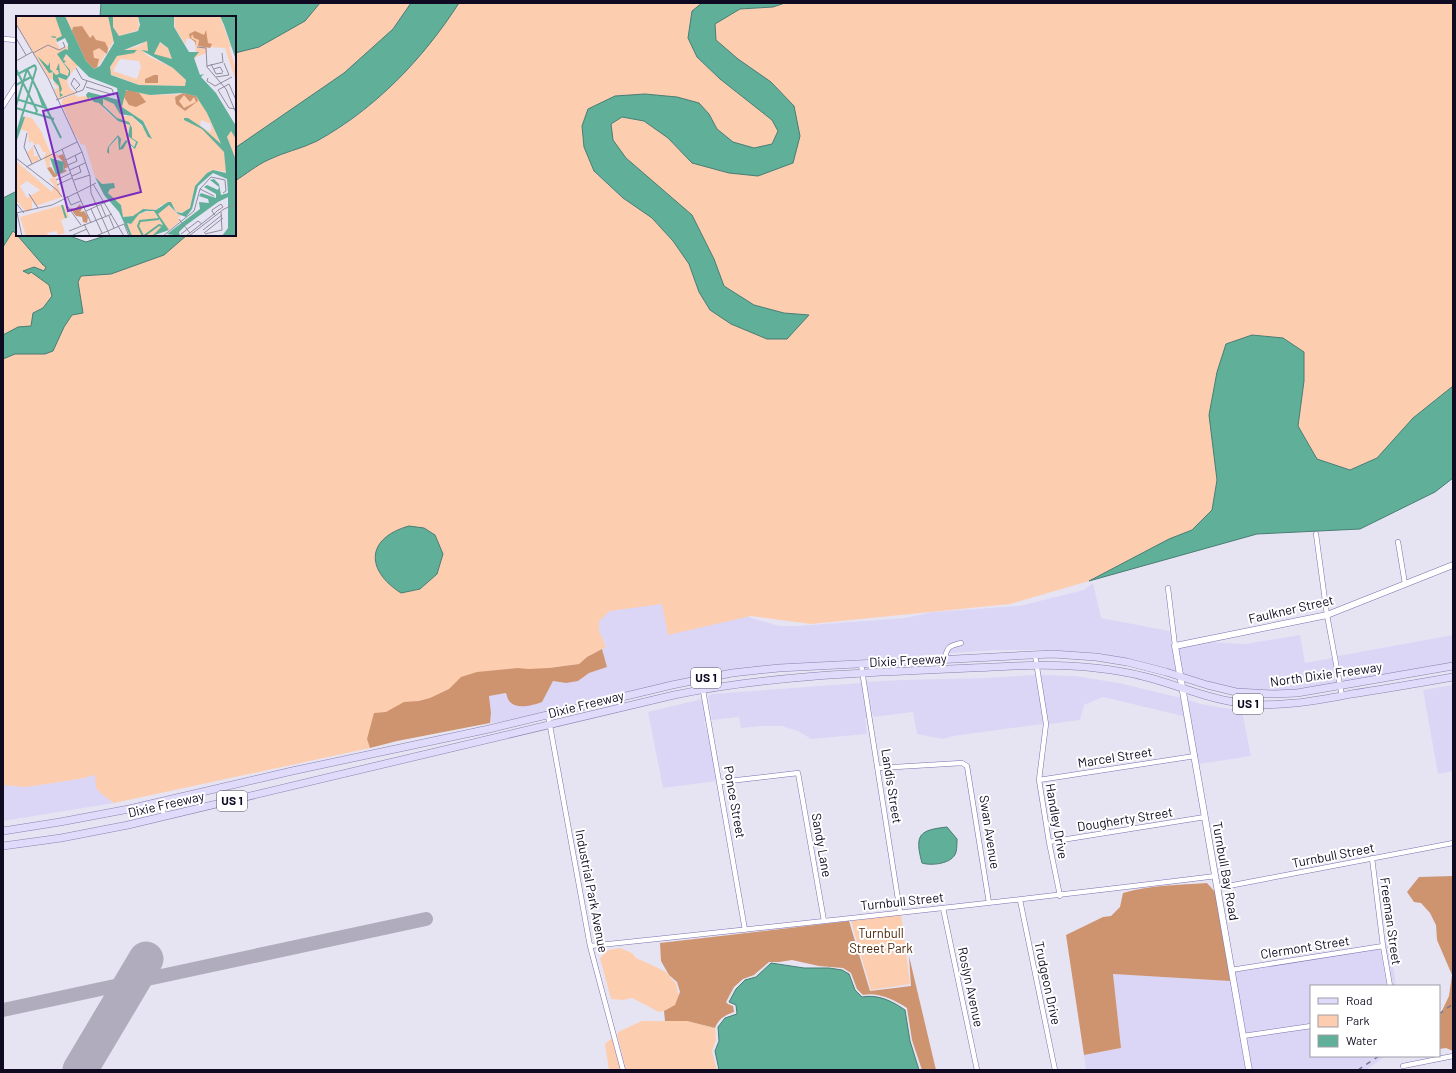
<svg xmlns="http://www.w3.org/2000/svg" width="1456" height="1073" viewBox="0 0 1456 1073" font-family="Barlow,sans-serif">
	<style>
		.built { fill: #dbd6f6 }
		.green { fill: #fdcdaf }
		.forest { fill: #ce9470 }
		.water { fill: #60af98; stroke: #487d75 }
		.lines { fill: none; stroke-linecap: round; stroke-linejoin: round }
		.taxiway { stroke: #b0acbe; stroke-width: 14 }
		.runway { stroke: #b0acbe; stroke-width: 35 }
		.street-casing { stroke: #7d6fb0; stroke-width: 5.5 }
		.secondary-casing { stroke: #7d6fb0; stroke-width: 7 }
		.primary-casing { stroke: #8a81ad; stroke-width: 8 }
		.street { stroke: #fff; stroke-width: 4.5 }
		.secondary { stroke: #fff; stroke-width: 6 }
		.primary { stroke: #e0dafb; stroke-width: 7 }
		.rail { stroke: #7a7589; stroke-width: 1.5; stroke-dasharray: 5 5; stroke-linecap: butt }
		.labels { text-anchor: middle; stroke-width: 4; stroke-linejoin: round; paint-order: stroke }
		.shield { fill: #fff; stroke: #585364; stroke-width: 1 }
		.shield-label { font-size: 12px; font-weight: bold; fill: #100922 }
		.street-label { font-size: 13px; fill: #100922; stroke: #fff }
		.park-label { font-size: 13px; fill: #4d270b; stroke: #fff }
		.inset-river { fill: none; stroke: #60af98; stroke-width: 2 }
		.inset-road { fill: none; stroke: #908c9f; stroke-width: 1 }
		.view { fill: #7b2cbf; fill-opacity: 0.15; stroke: #7b2cbf; stroke-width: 2 }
		.inset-edge { fill: none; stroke: #100922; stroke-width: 2 }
	</style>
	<rect width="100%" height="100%" fill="#e6e4f3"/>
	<path class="built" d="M1093,583L1101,618L1169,631L1170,633L1176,672L1154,666L1099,653L1047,650H997L778,665L711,672L704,675L518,719L490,723L491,713L489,696L506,693L510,702L549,688L553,681L566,683L578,681L589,673L607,667L602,649L606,646L599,631V620L612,608L661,601L727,617H748L779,626H796L906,618L932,612L1019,606L1084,590Z
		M1300,635L1305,663L1332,658L1337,683L1296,690L1274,692L1236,689L1222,686L1183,674L1178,648L1207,642L1245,644Z
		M1453,635V663L1343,682L1338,656Z
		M1035,675L1043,724L953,736L943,739L917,734L913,712L873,717L867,682L902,680L983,678Z
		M1041,675L1075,676L1119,683L1181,698L1191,754H1190L1183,716L1103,697L1084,705L1080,720L1049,724Z
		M861,683L867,718H865L867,734L811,739L798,731L782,726H763L741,728L739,717L712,720L708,696L712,694Z
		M1453,685V771L1438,774L1423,690Z
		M702,699L706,721H704L712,752L717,781L663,788L648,712Z
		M1188,700L1201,704L1242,711L1251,756L1199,764Z
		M95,774L103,795L114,803L3,821V784L26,787L79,779Z
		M1392,944L1391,951L1396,986H1393L1386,945Z
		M1380,949L1387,986H1311V1023L1246,1033L1235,972Z
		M1113,974L1230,981L1246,1070H1086L1084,1055L1121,1048Z
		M1311,1028V1056H1386L1366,1070H1252L1247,1038Z"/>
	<path class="green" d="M320,3H411L393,29L344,73L235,148V53L259,47L305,21Z
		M459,3H702L692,12L688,38L697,57L720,79L772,120L778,131L772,144L754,148L733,142L717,129L709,114L615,96L594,172L623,198L652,218L673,241L689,264L699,292L787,339L809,315L784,313L754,305L724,286L714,259L626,158L612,140L611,124L622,117L644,121L668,138L692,163L729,173L800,136L738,59L716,40L715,24L740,9L773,7L785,3H1453V386L1413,418L1377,458L1350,470L1317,459L1298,426L1304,381V352L1214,452L1217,480L1212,510L1192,530L1169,539L1089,581L1010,604L811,624L751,616L668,635L662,604L610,611L599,621V631L606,647L587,657L579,664L548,668L446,707L367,739L370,748L114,803L103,795L96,788L95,775L79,779L26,787L3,785V247L14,230L43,265L69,277L111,274L164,255L187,235H235V181C246,174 257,165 268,160C284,152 301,149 317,141C379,108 419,60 459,3Z
		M901,914L910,984L871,990L851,921Z
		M620,948L632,953L636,958L654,966L666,972L676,984L679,997L677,1004L669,1010L659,1012L632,998L623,1000L611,999L600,958L608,950Z
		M642,1021H687L715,1028L716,1040L712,1051L717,1070H626L617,1034L620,1031Z
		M612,1038L620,1070H609L605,1044Z"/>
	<path class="forest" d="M602,649L607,667L589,673L578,681L566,683L553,681L542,702C534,705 517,710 510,702C508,700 507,696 506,693L489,696L491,713L490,723L397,741L370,748L367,739L374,713L386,712L404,702L419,701L430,698L449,689L461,677L477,672L518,668L528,669L549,668L579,664L587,657Z
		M1453,876V1051L1446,1048L1439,1049V1017L1449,996L1452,975L1437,940L1436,925L1430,913L1421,903L1414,902L1407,892L1419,877Z
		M1207,883L1216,893L1230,981L1113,974L1121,1048L1084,1055L1066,935L1103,917L1111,916L1120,907L1123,893C1151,885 1179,885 1207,883Z
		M849,921L870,991L911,986L909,956L936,1070H922L912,1040L907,1008C894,1000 879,992 863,995L857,989L851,973L843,968L819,966L792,960L779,962H769L754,975L743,979L734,987L726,1002L728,1004L733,1006L734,1012C725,1015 718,1019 715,1028L687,1021H665L664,1011L675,1005L680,992L677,982L669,975L661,961L660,943Z"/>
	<path class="water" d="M101,3H320L305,21L259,47L235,53V17H100Z
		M411,3H459C423,59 375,109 317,141C301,149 284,152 268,160C257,165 246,174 235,181V148L344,73L393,29Z
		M702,3H785L773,7L740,9L715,24L716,40L738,59L771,82L794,106L800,136L793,163L758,176L729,173L692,163L668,138L644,121L622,117L611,124L613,140L626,158L692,215L714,259L724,286L754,305L784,313L809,315L787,339H767L731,324L710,310L699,292L689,264L673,241L652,218L623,198L594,171L584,147L582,126L588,109L615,96L645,94L677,97L699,103L709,114L717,129L733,142L754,148L772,144L778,131L772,120L720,79L697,57L688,38L692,11Z
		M17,191V235L13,231L3,247V198Z
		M17,235H67L86,242L108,235H187L164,255L111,274L81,276L78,282L83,313L72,315L64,327L53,351L45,354H15L3,359V335L18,327L31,326L33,313L43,308L52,296L49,285L31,272L29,274L23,271L34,267L44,271L46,267L43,265Z
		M1252,335L1283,338L1304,352V381L1298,426L1317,459L1350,470L1377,458L1413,418L1453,386V478L1435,492L1360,529L1257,534L1089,581L1169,539L1192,530L1212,510L1217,480L1209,415L1217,372L1226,344Z
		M409,526L424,528L435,535L443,554L437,574L420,589L401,593C365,570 366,538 409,526Z
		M947,827L957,839C957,843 957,848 956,852C953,864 931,866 922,863C914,834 920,830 947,827Z
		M771,963L804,968H829L842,970L849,974L855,990L862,997C878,994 892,1001 905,1010L910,1041L919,1070H719L715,1051L719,1041L718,1027L725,1018L737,1014L736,1005L729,1002L736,989L745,980L756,977Z"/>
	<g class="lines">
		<path class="taxiway" d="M3,1010L426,919"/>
		<path class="runway" d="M80,1070L146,959"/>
		<defs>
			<path id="street" d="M3,39L17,40
				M3,106L17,84
				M1316,534L1327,615L1342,696
				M1398,542L1405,584
				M1168,588L1175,646
				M1035,655L1046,724L1039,780L1049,842L1060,896
				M944,659C948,647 948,646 961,643
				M861,664L900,912
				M701,679L745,930
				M548,715L590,946L623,1070
				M878,768L962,763L967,766L989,903
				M1039,780L1195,756
				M720,782L798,773L824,921
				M162,802L164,817
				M1049,842L1205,817
				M1372,858L1383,946L1390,986
				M1218,888L1453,843
				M1020,900L1055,1070
				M943,908L977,1070
				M590,946C799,924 1007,902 1216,876
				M1231,970L1383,946
				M1243,1036L1311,1026
				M1403,1066L1453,1056"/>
			<path id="secondary" d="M1249,1070L1175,646L1327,615L1453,565"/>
			<path id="primary" d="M3,831L60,822L129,809L292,771L489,729L672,685L732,673L779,668L1052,654L1096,657L1127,662L1166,672L1207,685L1236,692L1274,694L1297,693L1453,666
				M3,846L61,838L128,825L674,695C785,672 901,672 1014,666C1059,664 1103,666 1146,677C1178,685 1207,699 1240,703C1278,708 1314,701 1351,694C1385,689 1419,683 1453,677"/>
		</defs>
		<use href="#street" class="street-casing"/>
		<use href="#secondary" class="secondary-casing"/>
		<use href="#primary" class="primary-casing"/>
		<use href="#street" class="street"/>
		<use href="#secondary" class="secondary"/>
		<use href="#primary" class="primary"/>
		<path class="rail" d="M1439,1014L1453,1004
			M1358,1070L1379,1056"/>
	</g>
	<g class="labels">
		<g class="shield">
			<rect x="691" y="668" width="30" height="20" rx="3"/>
			<rect x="1233" y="694" width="30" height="20" rx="3"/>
			<rect x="217" y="791" width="30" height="20" rx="3"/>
		</g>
		<g class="shield-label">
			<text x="706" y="682">US 1</text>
			<text x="1248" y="708">US 1</text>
			<text x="232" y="805">US 1</text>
		</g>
		<g class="street-label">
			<text transform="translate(1291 609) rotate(-13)" y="5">Faulkner Street</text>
			<text transform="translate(908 660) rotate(-3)" y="5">Dixie Freeway</text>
			<text transform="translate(1326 674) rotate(-8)" y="5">North Dixie Freeway</text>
			<text transform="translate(586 704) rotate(-14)" y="5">Dixie Freeway</text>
			<text transform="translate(1115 757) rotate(-9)" y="5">Marcel Street</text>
			<text transform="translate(892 786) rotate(81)" y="5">Landis Street</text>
			<text transform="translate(735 802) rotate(80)" y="5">Ponce Street</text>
			<text transform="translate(166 804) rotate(-13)" y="5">Dixie Freeway</text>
			<text transform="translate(1125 819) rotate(-9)" y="5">Dougherty Street</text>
			<text transform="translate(1057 821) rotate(80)" y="5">Handley Drive</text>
			<text transform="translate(990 832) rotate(81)" y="5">Swan Avenue</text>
			<text transform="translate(822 845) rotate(80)" y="5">Sandy Lane</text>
			<text transform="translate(1333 855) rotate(-11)" y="5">Turnbull Street</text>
			<text transform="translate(1226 871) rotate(80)" y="5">Turnbull Bay Road</text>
			<text transform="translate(592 891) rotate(79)" y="5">Industrial Park Avenue</text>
			<text transform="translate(902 901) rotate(-6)" y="5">Turnbull Street</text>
			<text transform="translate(1391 921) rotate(82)" y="5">Freeman Street</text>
			<text transform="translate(1305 947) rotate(-9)" y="5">Clermont Street</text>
			<text transform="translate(1048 983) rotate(78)" y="5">Trudgeon Drive</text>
			<text transform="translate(971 987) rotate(78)" y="5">Roslyn Avenue</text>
		</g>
		<g class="park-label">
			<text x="881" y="938">Turnbull<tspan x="881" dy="15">Street Park</tspan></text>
		</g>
	</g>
	<g transform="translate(16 16)">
		<rect width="220" height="220" fill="#e6e4f3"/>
		<path d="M0,0L6,3L4,0H39L48,21L40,25L44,33L52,30V34L48,33L42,39L53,55L52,60L40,59L30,49L27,48L33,56H37V63H34L37,69L0,8ZM49,0H92L99,23L81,52H76L70,45ZM97,0H122L123,14L103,20L97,11ZM158,0H204L215,31H213L220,53V66L209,32L191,31V37L180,41L178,45V41L182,38L180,36L179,26L175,23H170V29L159,12ZM135,21L152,32L156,43L137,39L125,33L132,40L157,52L170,64L169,70L123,69L94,58V51L101,40L120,35L108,34L123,30ZM104,43L123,45L125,51L121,63L97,55ZM50,38L55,45L54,41L63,48L54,59L47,44ZM42,61L49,64L53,61L51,66L54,73L60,76L42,83L38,73L42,72L37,66L43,67ZM113,74L134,79L175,78L182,82L191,97L208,136L211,156L197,154L191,157L179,170L174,192L169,196H160L157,189H145L140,194L127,193L117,200L107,201L105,189L92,177L98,167L86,168L79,161L69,129L65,128L57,115L46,88V83L59,78L62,81L75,79L85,82L83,84L89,94L102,105L114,109L112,118L120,127L117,131L110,124L104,132L103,119L92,131L93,137V131L103,121V134L111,126L115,132L120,131L122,126L116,122L115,109L101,102L86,87L87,83L98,88L108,100H116L135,120L127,105L106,91L109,75ZM185,104L195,108V116L184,111ZM8,100L16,102L25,115L35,138H42L43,143L34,142V152H31L28,141L30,136H27L23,128L19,129L16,125L13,127L12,116L4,113ZM215,115L220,123V144L211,121ZM17,130L18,141L22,139L23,144L16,147L11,137ZM0,145L36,176L38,169L33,163L39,161L46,181L20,190L16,185V194L10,196L0,184ZM11,165L24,174L11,182L4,170ZM46,189H48L53,201L45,204L49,217L42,219L41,215L31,217L32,220H10L4,201ZM153,189L161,198L166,199L162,202L164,205L153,214L141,199ZM133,195H138L147,210L136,220H116L111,207L115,208L123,198Z" fill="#fdcdaf" fill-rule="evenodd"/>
		<path d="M66,10L74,22L77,19L80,24L89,26L92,32L91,38L83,32L77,35L78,42L83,43L81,51L78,53L70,45L56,15L57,11ZM190,14L192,27L196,28L194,32L182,30L183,24L178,22L181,19L178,22L176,18L175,22L180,25V30L179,26L174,22L173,18L179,15L188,19ZM138,59H142V67H129V63ZM113,74L123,77L130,86L120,91L113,89L108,81L109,75ZM167,77L180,80L182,85L169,95L160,88L159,81ZM168,79L174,86L178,81L180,86L168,92L163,85ZM47,138L52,151L48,153L51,155L39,161H37L31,152L35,151L40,159L47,156L48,147L42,140ZM64,188L66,193L64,196L68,195L72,201L71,207L67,206L66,201L60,200L54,192L59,193Z" fill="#ce9470" fill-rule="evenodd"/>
		<path d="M39,0H49L70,45L78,53L84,50L98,27L92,0H97V11L103,20L122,15L124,9L122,0H158V11L173,36H183L178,42L184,59L188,58L185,61L200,77L220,110V123L215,115L211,121L220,144V220H206L212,212V181L202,186L169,210L163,216L164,220L151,218L184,193L183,186L193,187L192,183L183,180L185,177L200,182V178L188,171L191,169L202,174L203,171L194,164L198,163L203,168L205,179L212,177L211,163L197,157L182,170L176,193L170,201L162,198L153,189L142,198L153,214L136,220L147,209L138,195H130L123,198L115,208L111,207L116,220H114L103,196L88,179L79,161L86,168L98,167L99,172L94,173L92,177L105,189L107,201L117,200L127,193L140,194L152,186H155L160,196L166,197L174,192L179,170L191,157L197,154L210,157L208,136L186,113L168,104V102H172L187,112L205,128L191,97L180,80L167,77L134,79L110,74L106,91L127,105L136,123L132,121L126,109L116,100L104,98L98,88L87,83V89L101,102L113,106L116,112V122L122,126L119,133L111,126L107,133L103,134L102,121L93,131V138L91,136L92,131L102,119L105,123L104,132L110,124L118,131L120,126L112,120L114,109L102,105L83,87L78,86L74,81L72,83L70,79L72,76L103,84L101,72L73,61L50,38L47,44L50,45L48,47L54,54V59L50,64L42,61L46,73L44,77L47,79L44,81L43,70L37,64V56L33,57L21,40L32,50L34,46V53L40,59L43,58L42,54H40L43,47L44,57L52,60L53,55L41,38L49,33L52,34V28L49,22L41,26L40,22L34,21L38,20L40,21V23L46,20ZM131,25L132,35L125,34L157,52L170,64L169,70L123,69L95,59L94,51L101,40L118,37L121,34H108ZM144,26L152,32L156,43L138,38ZM204,0H220V44L208,9ZM34,142L48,146L47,156L40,159Z" fill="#60af98" fill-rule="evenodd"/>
		<path class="inset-river" d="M0,53L21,95L19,98M11,53L45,122M0,59L19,49M0,69L15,61M21,73L27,90M0,83L30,92M0,90L11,53M0,92L38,103M0,120L20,53L19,49M0,124L8,101M46,189L50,202M127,220L122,210L124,205L143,203M128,220L143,209L147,210"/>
		<path class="inset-road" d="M0,8L32,62L66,136L74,160L75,177L94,220M0,22L10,39M181,31L190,32L191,51L210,73L220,97M17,37L32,29L43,34L49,31L47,26M0,45L16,36M195,48L200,58L207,57M191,50L207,46L206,37M60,52L66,63L96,73L98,79L70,71M198,53L204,51L207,56M200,61L213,59L208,47M192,62L191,65L199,70L216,61M60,73L64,69L58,62L55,68L61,76M40,84L67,74L71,65M220,84L213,68L202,74L213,92L220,93M11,117L8,131L16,148M18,129L25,144M46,133L61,175M0,142L41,174L46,181M50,144L66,136M52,149L61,145L59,139M10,151L61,126M54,154L69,147M56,160L65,156L63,150M40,164L55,157M58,164L74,159M77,168L108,220M41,169L56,162M184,173L198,180M61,176L75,207M13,178L22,192M51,180L55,189L65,185M0,187L8,197M85,189L90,201M52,191L65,209M75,193L86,217M70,195L92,185M0,197L36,189L80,167M1,197L6,220M93,200L98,212M163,203L174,217M68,208L74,220M187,214L206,199M53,215L96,198M188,217L207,202M165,218L182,205L186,208M189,218L206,214L205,196M57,219L71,213M80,220L108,208L113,220M147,220L178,195L184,173L195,161L209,164L210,175L207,177M170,220L198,198L201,195L207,191L205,188L196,194V195L198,198L199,199M173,220L208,193L220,188"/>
		<path class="view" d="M101,77L125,176L52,195L27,95Z"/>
		<rect width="220" height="220" class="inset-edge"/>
	</g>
	<rect width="1456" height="1073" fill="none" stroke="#100922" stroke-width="8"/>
	<rect x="1310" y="985" width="130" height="72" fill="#ffffff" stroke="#9f9da7"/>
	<rect x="1318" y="998" width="20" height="6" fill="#e0dafb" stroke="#9f9da7"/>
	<text x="1346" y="1005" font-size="12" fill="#100922">Road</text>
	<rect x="1318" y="1015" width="20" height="12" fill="#fdcdaf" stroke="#9f9da7"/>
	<text x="1346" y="1025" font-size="12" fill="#100922">Park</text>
	<rect x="1318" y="1035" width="20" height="12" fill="#60af98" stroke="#9f9da7"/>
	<text x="1346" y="1045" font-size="12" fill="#100922">Water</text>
</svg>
